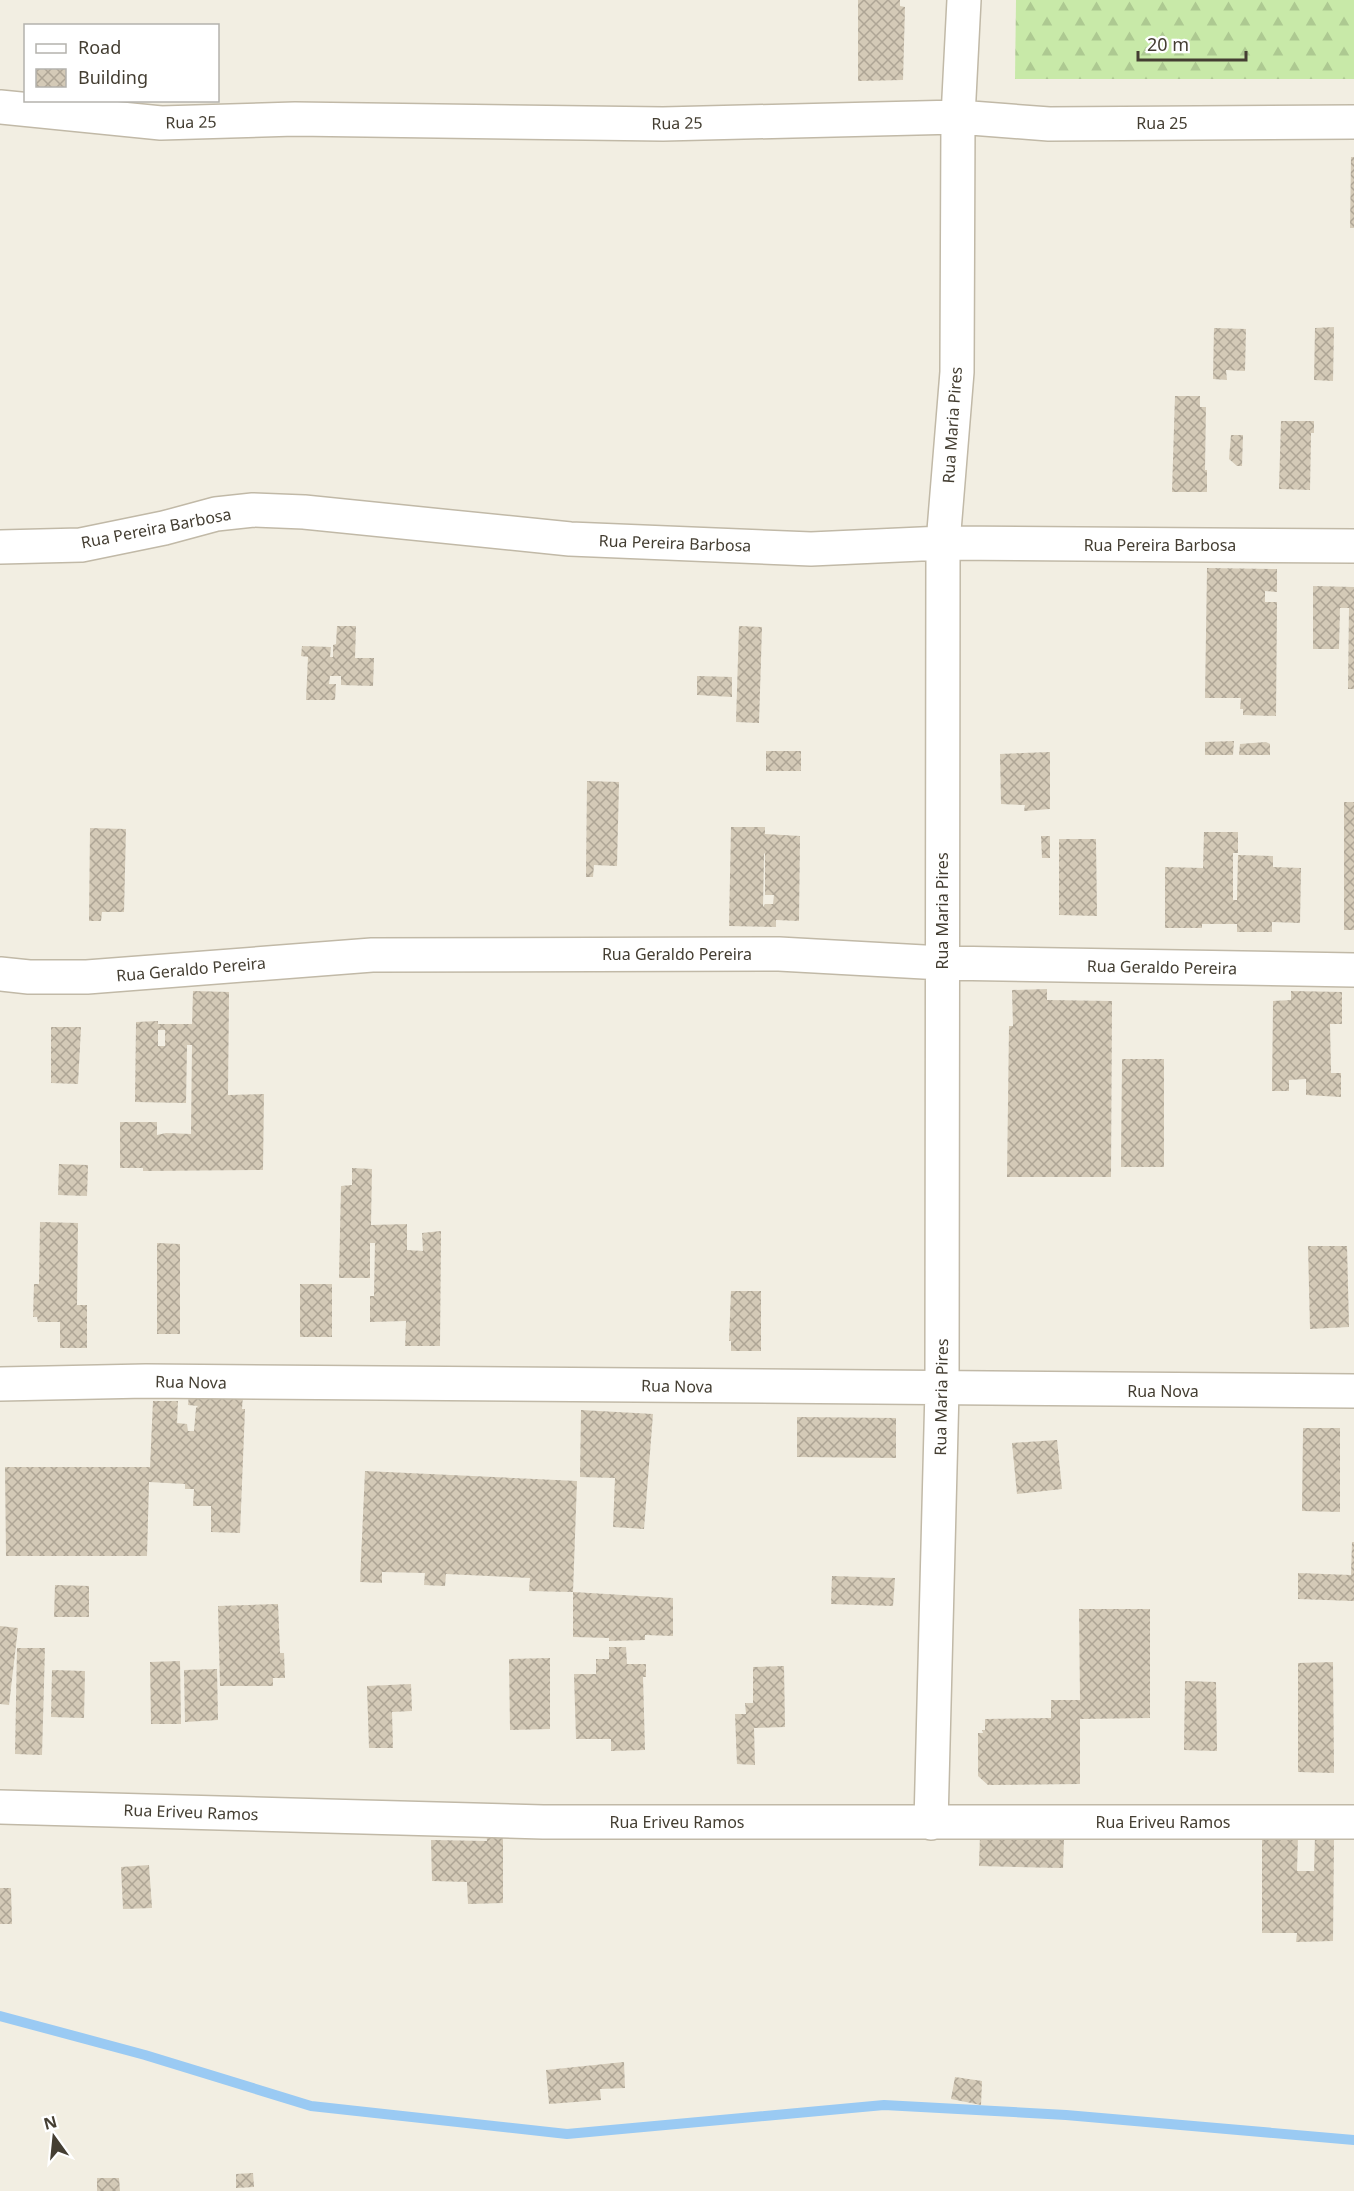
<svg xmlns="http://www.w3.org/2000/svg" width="1354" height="2191" viewBox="0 0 1354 2191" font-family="'Noto Sans',sans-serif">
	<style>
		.forest { fill: url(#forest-firs) }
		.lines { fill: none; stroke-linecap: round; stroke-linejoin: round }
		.stream { stroke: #9acaf3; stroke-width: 10 }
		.building { fill: url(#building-cross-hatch); fill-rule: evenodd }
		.minor-casing { stroke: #c1b9a7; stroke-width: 36 }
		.minor { stroke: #fff; stroke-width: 33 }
		.labels { text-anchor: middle; stroke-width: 5; stroke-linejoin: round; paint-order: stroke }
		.street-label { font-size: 16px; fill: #443e32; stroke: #fff }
	</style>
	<defs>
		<pattern id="forest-firs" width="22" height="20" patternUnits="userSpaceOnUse" patternTransform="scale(1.5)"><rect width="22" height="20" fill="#c8e9a8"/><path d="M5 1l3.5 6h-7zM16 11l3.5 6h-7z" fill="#adc991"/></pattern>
		<pattern id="building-cross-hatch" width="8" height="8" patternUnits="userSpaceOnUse" patternTransform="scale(1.5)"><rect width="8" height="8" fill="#d4cab7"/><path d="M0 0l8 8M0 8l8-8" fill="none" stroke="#aea595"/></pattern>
	</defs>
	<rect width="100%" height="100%" fill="#f2eee2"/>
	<path class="forest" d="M1016,0H1354V79H1015Z"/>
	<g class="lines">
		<path class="stream" d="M0,2016L145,2055L311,2106L567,2134L884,2105L1066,2115L1354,2140"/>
	</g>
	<path class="building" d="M858,0H900V6L905,7L903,80L858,81Z
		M1351,157H1354V228H1350Z
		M1334,327L1333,381L1314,380L1315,328Z
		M1214,328L1246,329L1245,371L1226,370L1227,380L1213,379Z
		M1175,396H1200V407H1206L1205,470H1207V492H1172Z
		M1281,421H1314V433H1311L1310,490L1279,489Z
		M1231,435H1243L1242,466H1237L1229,459Z
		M1207,568L1277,569V592L1265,591V602H1277L1276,716L1243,715V709H1240L1241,698H1205Z
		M1313,586L1354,587V689H1348L1349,608H1340L1339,649H1313Z
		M337,626H356L355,658H374L373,686L341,685V676H330L329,684H336L335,700H306L308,657L301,656L302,646L331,647L330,657H333V645L336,644Z
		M739,626L762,627L759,723L736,722Z
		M697,676L732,677V697L697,695Z
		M1234,741L1233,755H1205V742Z
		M1266,742L1270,744V755H1239L1240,744Z
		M766,751H801V771H766Z
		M1050,752V809L1024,811L1025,805L1001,804L1000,754Z
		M587,781L619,782L617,866L594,865L593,877H586Z
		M1344,802H1354V930H1344Z
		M731,827H765V834L800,836L799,921L776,920V927L729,926ZM765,853V895H774L773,904H765L763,907L764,854Z
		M90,828L126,829L124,912H102L101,921H89Z
		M1204,832H1238V853H1233V900H1237L1238,855L1273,856V867L1301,868L1300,923L1272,922V932H1237V924H1202V928H1165V867L1203,868Z
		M1041,836H1050V858H1042Z
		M1059,839H1096L1097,916L1059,915Z
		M1047,989V1000L1112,1001L1111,1177H1007L1009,1026H1013L1012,990Z
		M193,991L229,992L228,1095L264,1094L263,1170L143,1171V1168H120V1122H157V1135L166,1133L191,1134L192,1045H187L186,1103L135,1102L136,1022L158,1021V1024H192ZM158,1030H165V1046H158Z
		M1291,991L1342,992V1024H1330L1331,1073H1341V1097L1306,1095V1079L1289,1080V1091H1272L1273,1001L1291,1000Z
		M51,1027H81L78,1084L51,1083Z
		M1122,1059H1164V1167H1121Z
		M59,1164L88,1165L87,1196L58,1195Z
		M352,1168L372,1169L371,1225L407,1224V1250L423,1251L422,1233L441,1231L440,1346H405L406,1321L370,1322V1296H374L375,1243H370V1278H339L341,1186L352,1185Z
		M40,1222L78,1223L77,1305H87V1348H60V1322H38L37,1317H33L34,1284H39Z
		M157,1243L180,1244V1334H157Z
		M1308,1246H1347L1349,1327L1310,1329Z
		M300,1284H332V1337H300Z
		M731,1291H761V1351H731V1341H729Z
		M189,1394L243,1395L242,1409H245L240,1533L211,1532V1506H193L194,1489H185V1484L149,1482L147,1556H6L5,1467H150L153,1401H178L177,1423L187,1424L188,1431H194L196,1408L198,1406L188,1405Z
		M581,1410L653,1414L644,1529L613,1527L615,1478L580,1477Z
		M797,1417L896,1418V1458L797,1457Z
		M1303,1428H1340V1512L1302,1511Z
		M1057,1440L1062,1489L1017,1494L1012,1443Z
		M365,1471L577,1481L573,1592L673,1598V1636L645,1635V1640L609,1641V1638L573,1637V1592L529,1591L530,1578L446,1574L445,1586L424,1585L425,1573L382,1572V1583L360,1582Z
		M1352,1542H1354V1601L1298,1599V1573L1351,1575Z
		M832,1576L895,1578L893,1606L831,1604Z
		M55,1585L89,1586V1617H54Z
		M278,1604L280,1653H284L285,1678H273V1686H220L218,1606Z
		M1079,1609H1150V1718L1080,1719V1784L988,1785L978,1776V1733H983L982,1730H985V1719L1051,1718V1700H1080Z
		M0,1626L18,1628L9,1705L0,1704Z
		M609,1647H626L627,1664H646V1677H643L645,1750L611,1751V1739H576L574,1674H596V1659H609Z
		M17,1648H45L42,1755L15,1754Z
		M550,1658V1729L510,1730L509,1659Z
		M180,1661L181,1724H151L150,1662Z
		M1333,1662L1334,1773L1298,1772V1663Z
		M784,1666L785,1727L754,1728L755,1765L737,1764L735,1714H746L745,1703H753V1667Z
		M217,1669L218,1720L185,1722L184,1670Z
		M52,1670L85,1671L84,1718L51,1717Z
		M1185,1681L1216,1682L1217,1751L1184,1750Z
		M411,1684L412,1711L392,1712L393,1748H369L367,1686Z
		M486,1831H503V1903L468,1904L467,1882L432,1881L431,1840L487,1841Z
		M980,1836L1064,1838L1063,1868L979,1866Z
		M1262,1836H1298L1297,1871H1314L1315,1836H1334L1333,1941L1296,1942L1297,1933H1262Z
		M149,1865L152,1908L123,1909L121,1867Z
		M0,1888H11L12,1924H0Z
		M624,2062L625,2088L600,2089L601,2100L549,2104L546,2070Z
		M955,2077L982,2081L981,2105L951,2099Z
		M253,2173L254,2187L236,2188V2174Z
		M97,2178H119L120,2191H97Z"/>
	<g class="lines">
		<defs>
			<path id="minor" d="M0,107L161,123L295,119L663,124L958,117L1049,124L1354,122
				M0,547L81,545L164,528L216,514L253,510L304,512L570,539L811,549L943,543L1354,546
				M0,974L29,977H87L372,955L779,954L942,963L1354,970
				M0,1384L146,1381L1354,1391
				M0,1807L543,1822H1354
				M931,1823L942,1389L943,543L957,372L958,117L964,0"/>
		</defs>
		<use href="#minor" class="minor-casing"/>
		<use href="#minor" class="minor"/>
	</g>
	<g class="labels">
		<g class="street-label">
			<text transform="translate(191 122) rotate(-1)" y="6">Rua 25</text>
			<text transform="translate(677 123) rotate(-1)" y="6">Rua 25</text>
			<text x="1162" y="129">Rua 25</text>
			<text transform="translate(952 425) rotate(-86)" y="6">Rua Maria Pires</text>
			<text transform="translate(156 528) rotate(-11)" y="6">Rua Pereira Barbosa</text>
			<text transform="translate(675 543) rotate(2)" y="6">Rua Pereira Barbosa</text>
			<text x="1160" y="551">Rua Pereira Barbosa</text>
			<text transform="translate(942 911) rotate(-90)" y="6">Rua Maria Pires</text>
			<text x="677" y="960">Rua Geraldo Pereira</text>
			<text transform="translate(1162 967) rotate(1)" y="6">Rua Geraldo Pereira</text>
			<text transform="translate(191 969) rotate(-5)" y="6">Rua Geraldo Pereira</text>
			<text transform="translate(191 1382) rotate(1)" y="6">Rua Nova</text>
			<text transform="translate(677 1386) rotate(1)" y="6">Rua Nova</text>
			<text x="1163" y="1397">Rua Nova</text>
			<text transform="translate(941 1397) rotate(-89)" y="6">Rua Maria Pires</text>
			<text transform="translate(191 1812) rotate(2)" y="6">Rua Eriveu Ramos</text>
			<text x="677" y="1828">Rua Eriveu Ramos</text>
			<text x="1163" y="1828">Rua Eriveu Ramos</text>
		</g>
	</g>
	<rect x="24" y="24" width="195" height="78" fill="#ffffff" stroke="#b4b2ad" stroke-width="1.5"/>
	<rect x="36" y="44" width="30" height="9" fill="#ffffff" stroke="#b4b2ad" stroke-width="1.5"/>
	<text x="78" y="54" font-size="18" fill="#443e32">Road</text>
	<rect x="36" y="69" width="30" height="18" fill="url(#building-cross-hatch)" stroke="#b4b2ad" stroke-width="1.5"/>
	<text x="78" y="84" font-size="18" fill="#443e32">Building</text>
	<g transform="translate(54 2137) rotate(345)" stroke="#ffffff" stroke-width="4.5" paint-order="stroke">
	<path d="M0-4.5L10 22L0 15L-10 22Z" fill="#443e32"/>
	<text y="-9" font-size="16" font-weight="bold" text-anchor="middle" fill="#443e32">N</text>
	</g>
	<path d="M1138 51v9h108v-9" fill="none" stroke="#443e32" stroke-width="3"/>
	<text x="1147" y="51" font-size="18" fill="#443e32" stroke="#ffffff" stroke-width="4.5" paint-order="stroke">20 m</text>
</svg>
